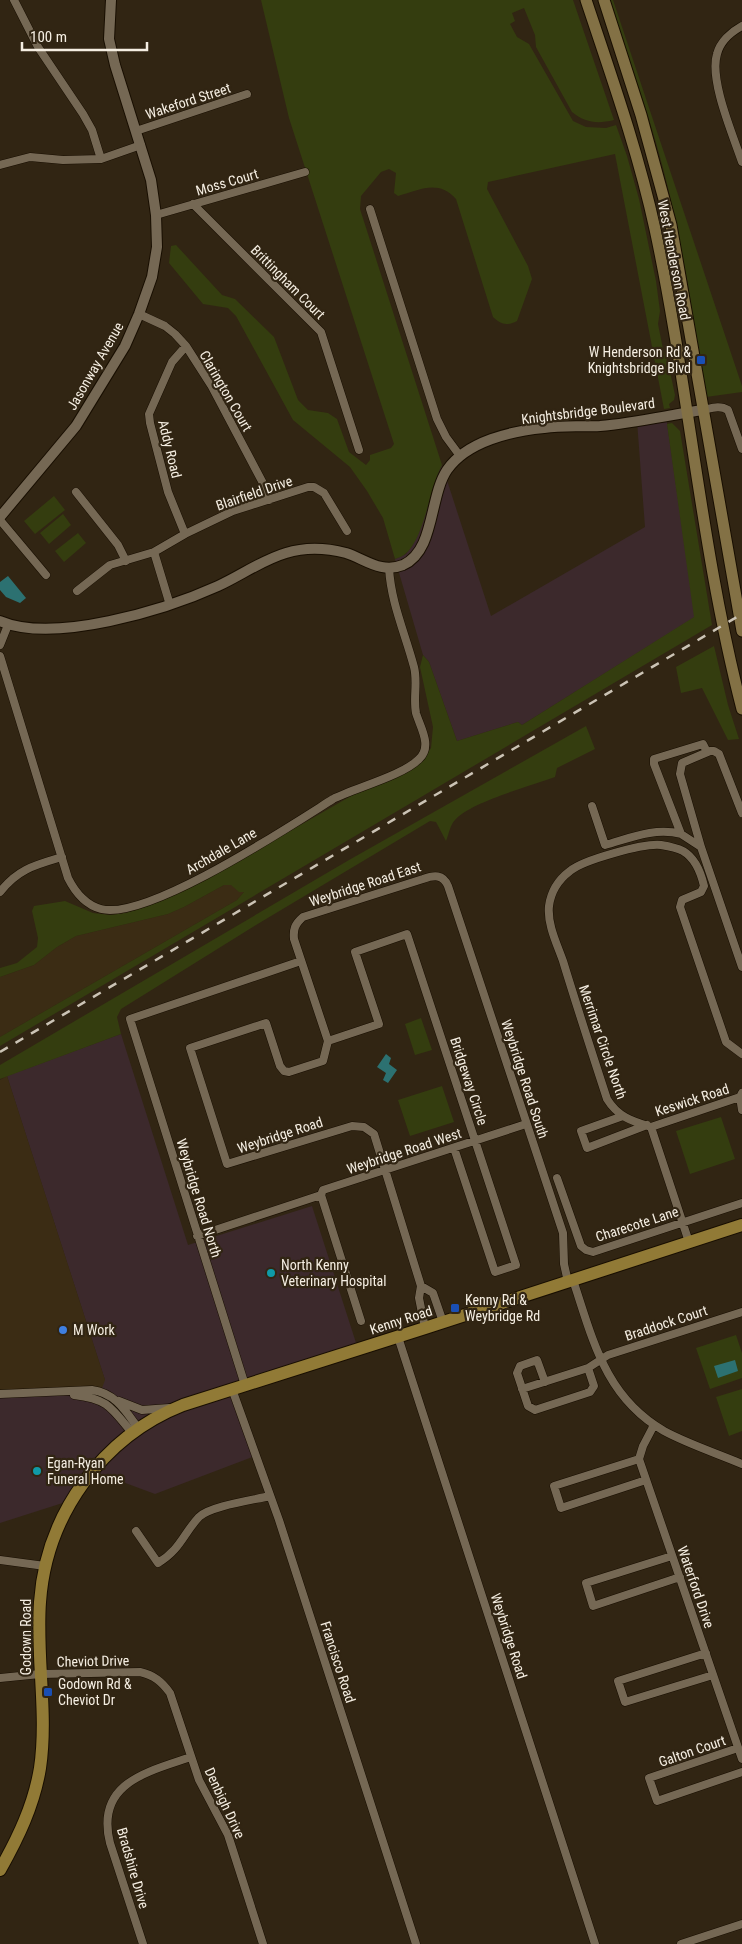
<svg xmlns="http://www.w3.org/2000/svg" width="742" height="1944" viewBox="0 0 742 1944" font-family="'Roboto Condensed',sans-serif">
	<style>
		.commercial { fill: #3c292c }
		.built { fill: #3b2c14 }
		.green { fill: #343d0f }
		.water { fill: #2c7171 }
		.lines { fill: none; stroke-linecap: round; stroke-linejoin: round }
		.minor-casing { stroke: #180e01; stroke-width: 9 }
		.tertiary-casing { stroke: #180e01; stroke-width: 12 }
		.secondary-casing { stroke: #180e01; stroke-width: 13 }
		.primary-casing { stroke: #180e01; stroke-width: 14 }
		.minor { stroke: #756854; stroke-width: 8 }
		.tertiary { stroke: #756854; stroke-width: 10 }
		.secondary { stroke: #837145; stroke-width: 11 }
		.primary { stroke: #917a36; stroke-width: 12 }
		.rail { stroke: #cbc3b5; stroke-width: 2.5; stroke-dasharray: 9 9; stroke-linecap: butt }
		.transit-dot { fill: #1a4fb4; stroke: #312513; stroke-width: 2 }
		.culture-dot { fill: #0f9aa8; stroke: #312513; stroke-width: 2 }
		.shop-dot { fill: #3f7fe0; stroke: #312513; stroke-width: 2 }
		.labels { text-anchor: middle; stroke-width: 4.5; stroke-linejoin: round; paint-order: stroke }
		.street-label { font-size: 14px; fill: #f5eee2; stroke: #312513 }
		.poi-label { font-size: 14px; fill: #f5eee2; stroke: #312513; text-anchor: start }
	</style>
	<rect width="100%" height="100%" fill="#312513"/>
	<path class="commercial" d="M666,416L695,617L522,725L518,722L457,741L429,662L423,655L395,559L406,554L412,546L420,530L436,476L442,465L491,616L645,527L637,421Z
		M121,1034L188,1245L312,1206L358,1349L235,1390L255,1456L155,1494L93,1471L72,1500L0,1523V1393L105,1380L7,1076Z"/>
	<path class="built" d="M224,885H232L244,892L237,900L0,1037V977L34,965L57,947L76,936L168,914L184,907Z
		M7,1076L105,1380L101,1391L0,1393V1080Z"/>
	<path class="green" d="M261,0H573L614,120C597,124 586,123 572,112L536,47L535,35L524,8L512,13L515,21L510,24L517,37L529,44L573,121L586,127L606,128L616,125L627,156L639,199L656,281L660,311L658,324L663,349L668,362L675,395L674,400L669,404L670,408L664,409L615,154L488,182L487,189L528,266L532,279L517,321C507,326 501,325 493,317L456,199C438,179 420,190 398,196L394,193L396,173L389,169L381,172L361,196L360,209L442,465C430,487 424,540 405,554C403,556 398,558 395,559L383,518L367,491L350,467L293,420L236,316L228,308L203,304L169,263L171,246L176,245L222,295L235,299L274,337L298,400L308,410L328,413L337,419L349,452L366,465L370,460V455L391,448L394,444L289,118Z
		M610,0H613L742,386V392L706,397C695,328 685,259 669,192C654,127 630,63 610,0Z
		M672,423L680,431L712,625L0,1046V1037L237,900L244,892H239L231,885H224L184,907L168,914L76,936L57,947L34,965L0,977V968L17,963L37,947L38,938L32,911L34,906L65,901L93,913L110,915L126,913L166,899L210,877L351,796L408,771L422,760L431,748L433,727L420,667L423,655L429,662L457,741L518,722L522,725L694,617L667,424Z
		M54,496L65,510L35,534L24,521Z
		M63,514L71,525L49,544L40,533Z
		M78,533L86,543L64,562L55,551Z
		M714,646L728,705L739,739L728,740L702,688L681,693L676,667Z
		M586,726L595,749L557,768L555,777C531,786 470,802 455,820C450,825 449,834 446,841L436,822L430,821L261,922L121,1009L117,1017L121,1034L0,1079V1065L349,860Z
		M421,1018L432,1050L415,1055L405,1024Z
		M442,1086L454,1122L410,1136L398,1100Z
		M721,1117L735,1159L690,1174L676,1131Z
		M736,1335L742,1353V1378L710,1389L696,1348Z
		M742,1389V1431L729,1436L716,1397Z"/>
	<path class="water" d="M8,576L26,598L20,603L6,597L0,590V582Z
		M386,1054L391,1058L389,1064L397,1070L388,1083L383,1080L386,1073L377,1067Z
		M735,1360L738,1371L718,1378L714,1366Z"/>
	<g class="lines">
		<defs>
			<path id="minor" d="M14,0L38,47L83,114L92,130L101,159
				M742,26C731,32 720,42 717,54C709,80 733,135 742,162
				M136,131L247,94
				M0,165L30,157L63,160L101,159L141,145
				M193,204L321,332L359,450
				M370,209L437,419L446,437L460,456
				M156,215L305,172
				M139,314L165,326L175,334L186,346L211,385L264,485L269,500
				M703,410C712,408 720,405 728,410L742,449
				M76,492L118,545L126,561
				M0,520L46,575
				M185,534L168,492L150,423L149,414L172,362L186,346
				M154,552L170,605
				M77,591L110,565L154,552L185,534L233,511L308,487H314L324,493L347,531
				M0,645L8,625
				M0,656L68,878C75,892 86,905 101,909C147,921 290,826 333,799C355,788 404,775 419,759C433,746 420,727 416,713C413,698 418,682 414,667C405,633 391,603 389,568
				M707,752L703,744L654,759V764L681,834L701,847L742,967
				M592,806L605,845C630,838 655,827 681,834
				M701,847L680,774L682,763L710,751H714L719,754L742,813
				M0,892C18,869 35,865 62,857
				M328,1041L379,1024L355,952L407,934L516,1265L495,1272L454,1148
				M742,1093L740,1097L742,1110
				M623,1116L581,1131L587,1148L647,1125
				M651,1127C632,1121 618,1117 607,1099C592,1053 577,1007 563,961C557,944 547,924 549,906C551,891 558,880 570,871C583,860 644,843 661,845C667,846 677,848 683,851C695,858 701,873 704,886L701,892L682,900L680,907L726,1042L742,1054
				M651,1127L689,1242
				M651,1127L740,1097
				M557,1178L581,1246L586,1250L593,1252L742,1203
				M321,1195L361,1321
				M197,1236L321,1195L323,1190L526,1124
				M573,1280C593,1340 605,1397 664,1431C688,1444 716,1453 742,1464
				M421,1286L433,1293L443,1322
				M425,1328L419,1298L421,1286L374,1134L364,1127L352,1126L227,1164L190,1048L266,1023L280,1066L284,1071L289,1072L323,1061L328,1041L294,939C293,929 295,924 303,917L423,879C434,875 443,874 448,886L563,1233L564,1264L568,1282
				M398,1337L595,1944
				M545,1382L537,1360L520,1366L517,1373L528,1406L535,1410L590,1392L594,1386L588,1368
				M245,1385L130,1019L301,961
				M232,1389L279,1520L416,1944
				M522,1389L588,1368L608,1355L742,1312
				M0,1394L92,1390C115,1393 125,1410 138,1428
				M74,1395C108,1399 111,1407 132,1433
				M119,1401L142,1410L169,1408
				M654,1425L643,1446L639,1459L742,1759
				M639,1459L554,1486L561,1508L646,1480
				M136,1531L158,1563C181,1549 183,1534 199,1517C210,1506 254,1500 270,1496
				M672,1556L586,1583L593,1606L680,1577
				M0,1560L45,1566
				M706,1653L618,1681L625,1702L713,1675
				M0,1678L40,1674L140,1672C154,1675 162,1682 170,1693L199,1780L228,1835L263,1944
				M738,1748L649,1778L657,1801L742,1772
				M143,1944L110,1843C95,1783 147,1772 191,1757
				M681,1944L742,1924"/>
			<path id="tertiary" d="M0,517L76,426L125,346L139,314L152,277L157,247L156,215L151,180L115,65L109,39L111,0
				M0,621C54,644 165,610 218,586C240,576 262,560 286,553C305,547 327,548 346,553C365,559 381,574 403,565C435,551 429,497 447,470C467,441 512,431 544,428C563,425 582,427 600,426C635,423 669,415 703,410"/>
			<path id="secondary" d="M586,0C611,75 638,151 655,229C689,388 701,551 742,709
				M604,0L641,115L671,225L742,631"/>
			<path id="primary" d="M0,1870C18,1838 34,1805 40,1768C48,1714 36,1657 40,1602C46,1515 102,1437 183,1405L425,1328L742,1225"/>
		</defs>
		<use href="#minor" class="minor-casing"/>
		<use href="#tertiary" class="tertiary-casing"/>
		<use href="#secondary" class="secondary-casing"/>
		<use href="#primary" class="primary-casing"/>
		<use href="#minor" class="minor"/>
		<use href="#tertiary" class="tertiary"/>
		<use href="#secondary" class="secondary"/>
		<use href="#primary" class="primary"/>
		<path class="rail" d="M0,1052L742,614"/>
	</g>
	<g class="transit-dot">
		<rect x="696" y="355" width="10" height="10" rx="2.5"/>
		<rect x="450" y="1303" width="10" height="10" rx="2.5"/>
		<rect x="43" y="1687" width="10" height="10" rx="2.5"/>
	</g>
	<g class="culture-dot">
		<circle cx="271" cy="1273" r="5"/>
		<circle cx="37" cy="1471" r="5"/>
	</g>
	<circle class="shop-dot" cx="63" cy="1330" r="5"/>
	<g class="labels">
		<g class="street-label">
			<text transform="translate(188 101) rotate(-18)" y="5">Wakeford Street</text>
			<text transform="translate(227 182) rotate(-16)" y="5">Moss Court</text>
			<text transform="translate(674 260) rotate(79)" y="5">West Henderson Road</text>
			<text transform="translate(288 282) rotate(45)" y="5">Brittingham Court</text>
			<text transform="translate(95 366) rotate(-60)" y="5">Jasonway Avenue</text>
			<text transform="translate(226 391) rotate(60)" y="5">Clarington Court</text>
			<text transform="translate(588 411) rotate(-7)" y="5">Knightsbridge Boulevard</text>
			<text transform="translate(170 449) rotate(76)" y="5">Addy Road</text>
			<text transform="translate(254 493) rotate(-19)" y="5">Blairfield Drive</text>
			<text transform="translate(221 851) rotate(-30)" y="5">Archdale Lane</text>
			<text transform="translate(365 884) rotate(-18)" y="5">Weybridge Road East</text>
			<text transform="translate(603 1042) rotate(71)" y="5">Merrimar Circle North</text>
			<text transform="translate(525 1079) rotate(72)" y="5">Weybridge Road South</text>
			<text transform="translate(469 1081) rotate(72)" y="5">Bridgeway Circle</text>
			<text transform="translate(692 1100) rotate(-18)" y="5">Keswick Road</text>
			<text transform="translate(280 1135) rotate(-18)" y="5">Weybridge Road</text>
			<text transform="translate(404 1151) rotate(-18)" y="5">Weybridge Road West</text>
			<text transform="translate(199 1198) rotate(73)" y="5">Weybridge Road North</text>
			<text transform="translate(637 1224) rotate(-18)" y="5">Charecote Lane</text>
			<text transform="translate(401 1320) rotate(-18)" y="5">Kenny Road</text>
			<text transform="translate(666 1323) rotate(-18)" y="5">Braddock Court</text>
			<text transform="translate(696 1587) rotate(71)" y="5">Waterford Drive</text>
			<text transform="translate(509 1636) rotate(72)" y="5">Weybridge Road</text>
			<text transform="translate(26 1637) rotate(-90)" y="5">Godown Road</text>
			<text transform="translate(93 1661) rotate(-1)" y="5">Cheviot Drive</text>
			<text transform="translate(338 1662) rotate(72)" y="5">Francisco Road</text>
			<text transform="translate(692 1751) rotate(-19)" y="5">Galton Court</text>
			<text transform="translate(225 1803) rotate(65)" y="5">Denbigh Drive</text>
			<text transform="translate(133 1868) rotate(74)" y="5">Bradshire Drive</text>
		</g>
		<g class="poi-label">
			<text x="691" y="357" text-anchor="end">W Henderson Rd &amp;<tspan x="691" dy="16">Knightsbridge Blvd</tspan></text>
			<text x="281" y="1270">North Kenny<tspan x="281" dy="16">Veterinary Hospital</tspan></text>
			<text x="465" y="1305">Kenny Rd &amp;<tspan x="465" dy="16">Weybridge Rd</tspan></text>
			<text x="73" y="1335">M Work</text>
			<text x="47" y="1468">Egan-Ryan<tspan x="47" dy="16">Funeral Home</tspan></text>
			<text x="58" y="1689">Godown Rd &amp;<tspan x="58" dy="16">Cheviot Dr</tspan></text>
		</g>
	</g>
	<path d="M22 42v8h125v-8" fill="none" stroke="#f5eee2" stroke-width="2.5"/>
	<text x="30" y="42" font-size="15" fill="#f5eee2" stroke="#312513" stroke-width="4" paint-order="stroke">100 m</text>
</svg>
